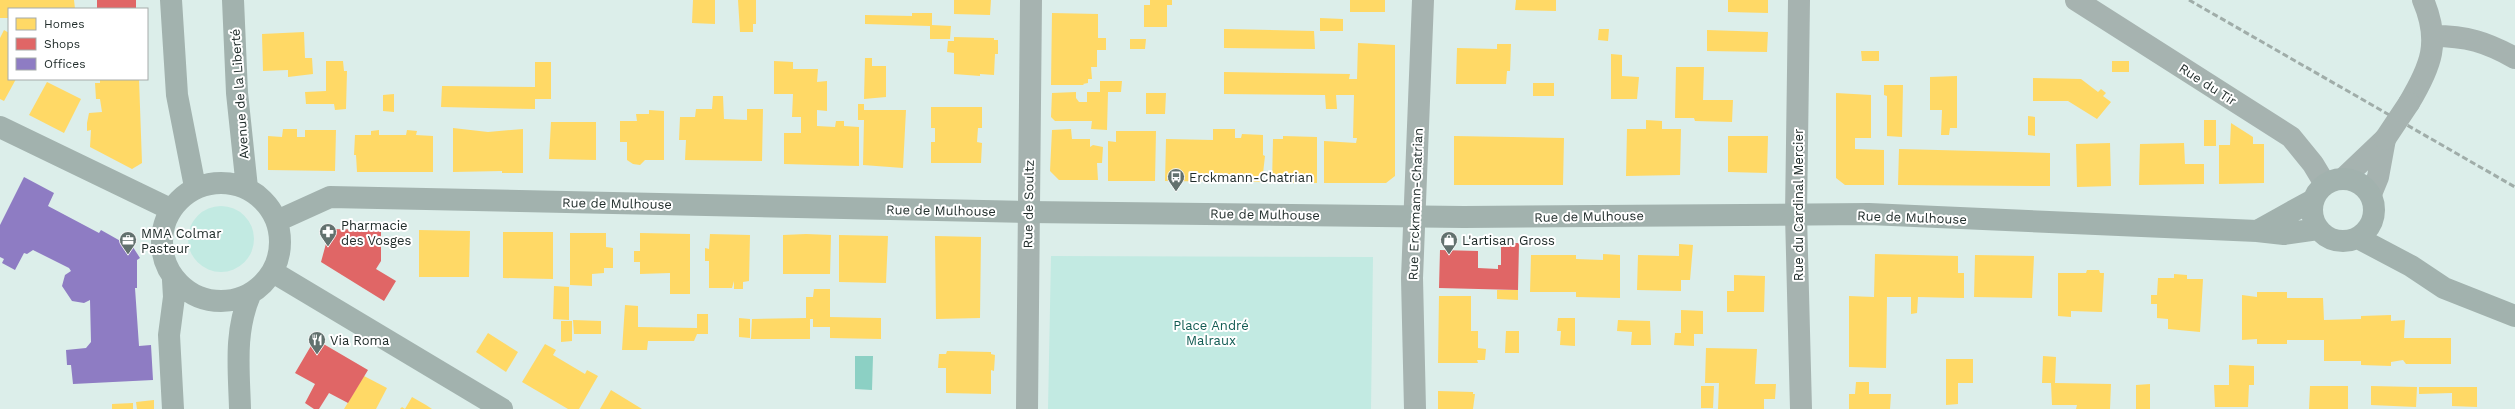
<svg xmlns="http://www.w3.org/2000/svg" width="2515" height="409" viewBox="0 0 2515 409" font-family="'Work Sans',sans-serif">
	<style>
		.green { fill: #c2eae2 }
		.water { fill: #8cd0c4 }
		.homes { fill: #ffd966 }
		.shops { fill: #e06666 }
		.offices { fill: #8e7cc3 }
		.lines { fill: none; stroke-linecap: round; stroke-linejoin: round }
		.street { stroke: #a6b3b0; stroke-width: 22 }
		.secondary { stroke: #a2b2ae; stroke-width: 22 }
		.rail { stroke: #a0ada9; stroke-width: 3; stroke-dasharray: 6 3; stroke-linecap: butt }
		.street-bridge { stroke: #a6b3b0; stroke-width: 22 }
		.labels { text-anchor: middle; stroke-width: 4; stroke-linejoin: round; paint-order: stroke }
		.street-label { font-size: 13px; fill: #212d2b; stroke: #fff }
		.poi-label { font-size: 13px; fill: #212d2b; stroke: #fff; text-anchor: start }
		.park-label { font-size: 13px; fill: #125c53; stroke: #fff }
	</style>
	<rect width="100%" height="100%" fill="#dceeea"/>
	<path class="green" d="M188 239a33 33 0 1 1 66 0a33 33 0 1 1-66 0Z
		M1051,256L1373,257L1371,409H1048Z"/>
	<path class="water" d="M855,356H873L872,390L855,389Z"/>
	<path class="homes" d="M0,0H74L75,9H9V18H0Z
		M693,0H715V24L692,23Z
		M738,0H756V24H753V32H740Z
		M954,0H991L990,15L954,14Z
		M1150,0H1172V5H1167V27H1144V5H1150Z
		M1350,0H1385V12H1350Z
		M1516,0H1556V11L1515,10Z
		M1728,0H1768V13L1728,12Z
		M912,13H932V25L951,26L950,39H930V26L865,24V15L912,16Z
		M1052,13L1098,14V38H1106V50H1097V67H1091L1092,79H1088V83L1083,84L1084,85H1051Z
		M1320,18L1343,19V31H1320Z
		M1224,29L1314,31L1315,49L1224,48Z
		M1599,29H1609L1608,41L1598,40Z
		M4,30L9,33V79H16L4,101L0,99V38Z
		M1707,30L1768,32L1767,52L1707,51Z
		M304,32L305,58H312L313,74L288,77V70L263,71L262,34Z
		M954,37L994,38V40H998V54H995L994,75L980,74V76L954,74V53L947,52L948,41H954Z
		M1130,39H1146L1145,49H1130Z
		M1358,43L1395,45V176L1386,183H1324V141L1356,143L1357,138H1353L1354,95H1336L1337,109H1326L1325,95L1224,94V72L1350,74L1349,79H1357Z
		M1497,44H1511L1510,71H1507L1506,84H1456L1457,48L1497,49Z
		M1861,51H1879V61H1862Z
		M1611,54L1622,55V76L1639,77L1637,99H1611Z
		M865,58H872V66H886V97L864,99Z
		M326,61H343L344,71H347L346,109L335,110L334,104H306L305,92L326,91Z
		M774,61L793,62V69H818L817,82L827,81V111L817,110V126L835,127L836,121H844V126L859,127V166L784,164V133H801V117H792L793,94H774Z
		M2112,61H2129V72H2112Z
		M535,62H551V99H535V109L441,107L442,86L535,87Z
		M1676,67H1704L1703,100H1733L1732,122L1695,121L1694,118H1675Z
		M1957,76V128H1950L1949,135H1941L1942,110H1930V77Z
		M2033,78L2081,79L2098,92L2101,89L2106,93L2103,96L2111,102L2097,119L2068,101H2033Z
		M100,79H139L142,163L132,169L90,147L91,130L87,131V123L89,113L102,112L100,99H96L95,83H100Z
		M1100,81H1122L1121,92H1108L1107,130L1091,129L1092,121H1055L1051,117L1052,93L1076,92V98L1079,102H1087V92H1100Z
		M47,82L81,99L64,133L29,115Z
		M1533,83H1554V96H1533Z
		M1884,85H1903L1902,137L1887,136V96L1884,95Z
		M1146,93H1166L1165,114H1146Z
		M1836,93L1871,95V138H1855V149L1884,150V185H1845L1836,178Z
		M394,94V112L383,111V95Z
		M713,96H723L724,119L747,120V109H763L762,161L685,160L686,140H679L680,117H695L696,109H712Z
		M858,104H864V110H906L903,168L863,165L864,120H858Z
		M931,107H982V128H978L977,142L982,143L981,163H931V142H935V128H931Z
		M649,110L664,111V160H645L640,165L633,164L627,160V142H620V121H637L636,114H649Z
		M2028,116L2035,117V136L2028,135Z
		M1646,120L1662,121V129H1681L1680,175L1626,176L1627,129H1646Z
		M2204,120H2216V146H2204Z
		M551,122H596V160L549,159Z
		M2231,123L2253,137V144H2264V183L2219,184V145H2230Z
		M453,128L488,132L523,129V173H502V171L453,172Z
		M283,129H297V137H305V130H336L335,171L268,170V136L282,137Z
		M1071,129L1072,139H1090V147L1093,145L1103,147L1102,163H1097L1098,180H1059L1050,171L1052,130Z
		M1213,129H1235V138H1241L1242,134L1263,135V155L1265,156L1262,182L1165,181L1166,139L1213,140Z
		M379,130V135H406L407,130L417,131L416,135L433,136V172H357L356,155H354L355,135H371V131Z
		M1116,131H1156L1155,181H1108V141L1116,142Z
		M1283,136L1317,137V183H1272L1273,139H1283Z
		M1454,136L1564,138L1563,185H1454Z
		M1728,136H1768L1767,173L1728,172Z
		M2110,143L2111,186L2077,187L2076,144Z
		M2184,143L2185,164H2204V184L2139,185L2140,144Z
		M1899,149L2050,153V186L1898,185Z
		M419,230L470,231L469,277H419Z
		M503,232H553V279L503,278Z
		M570,233H606V247L613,248V268H604V273L592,274V286L570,285Z
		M640,233L690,234V294H670V273L640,274V262H634V251H640Z
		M710,234L750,235L749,281L743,282V289H734V281L732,288H709V261H705V248L709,249Z
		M806,234L831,235L830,274H783V235Z
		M839,235L888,236L886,283L839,282Z
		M935,236L981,237L980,318L936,319Z
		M1679,244L1693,245L1690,280H1681V291L1637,290L1638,255L1679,256Z
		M1603,254L1620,255V298L1576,297V292H1530L1531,255H1576V259L1603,260Z
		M1875,254L1958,256V273H1964V298L1918,297L1917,313L1911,314V297H1887L1886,368L1849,367V296L1874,297Z
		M1975,255L2034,256L2032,298L1974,297Z
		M2087,270H2099L2100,273H2104L2102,312L2071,311V317L2058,316V273H2086Z
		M2174,274L2187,275V279H2203L2200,332L2168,329V319L2157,318V304H2151V295H2157L2158,278H2174Z
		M1734,275L1765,276L1764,312H1727V291H1734Z
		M554,286L569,287V320L553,319Z
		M814,289H830V317L881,318V339L830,338V327H813V319H810V339H751L752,319L806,318V297H813Z
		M1497,290H1518V300L1497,299Z
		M2257,292H2287V298H2323L2324,320L2361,319V316L2391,315V321L2405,320L2404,338H2451V364H2406L2403,360L2391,362V366L2361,365V361H2324V340H2287V344H2257V339L2242,340V295L2257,297Z
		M1439,296H1471V331H1478V348L1486,349L1485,360H1477L1478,363H1438Z
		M625,305L638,306V327L697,328V314H708V334H697L694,341H648L647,350H622Z
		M1681,310L1703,311V334H1694V346L1674,345L1675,333H1681Z
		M739,318L750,319V338L739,337Z
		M1558,318H1575V346L1560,345L1561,331H1557Z
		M573,320L601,321V334H574Z
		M1618,320L1650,321L1651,345H1631L1632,332L1617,331Z
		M561,321H572V341L561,342Z
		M1506,331H1519V353H1505Z
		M488,333L518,352L506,372L476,352Z
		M545,344L556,350L553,355L585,374L587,370L598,376L579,409H568L522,382Z
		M1706,348L1757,349L1755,384H1776L1775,399H1764V409H1718L1719,383H1705Z
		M947,351L991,352V354L995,355L994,371L991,370V394L946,393V368H938L939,354H946Z
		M2043,356L2056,357L2055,383L2111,384L2110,409H2076L2077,405H2052L2051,383H2042Z
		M1946,359H1973V383H1958V404L1946,405Z
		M2229,365L2254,366V385H2249L2248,407H2215L2214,385H2229Z
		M364,376L387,388L376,409H344Z
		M1856,382H1869V394H1891L1890,409H1849V394H1855Z
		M2150,384V409H2136V385Z
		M1701,386H1714L1713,408H1701Z
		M2310,386H2348V409H2309Z
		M2371,386L2417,387L2416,407L2371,405Z
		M2419,387H2477V407L2452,406V393L2419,394Z
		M611,390L642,409H600Z
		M1438,391L1473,392V394H1475L1473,409H1438Z
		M412,397L426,405L432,409H400L402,407L405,409Z
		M154,400V409H137L136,402Z
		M133,403V409H112V404Z"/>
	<path class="shops" d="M97,0H136V9H97Z
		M330,229L381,230V261L376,269L396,281L384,301L321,262Z
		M1501,243H1519L1518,290L1439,288L1440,250L1478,251V268L1498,269V265H1501Z
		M315,339L368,370L348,403L329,393L319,409H314L305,403L315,384L295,373Z"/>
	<path class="offices" d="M24,177L54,193L48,206L99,233L101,230L124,243L129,241L140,258L137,260V288H135L139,346L151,345L153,380L73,384L71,365H67L66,350L86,348L91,342L90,300L84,303L72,301L62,286L65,275L71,271L69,268L33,250L27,254L24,253L15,270L2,263L4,259L0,257V225Z"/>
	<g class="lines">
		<path class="street" d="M1799,0L1796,215L1801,409
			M2076,0L2291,137L2313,164L2325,184
			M2433,36C2467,36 2486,42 2515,58
			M2409,103C2431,66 2441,42 2423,0
			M2344,178L2385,139
			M2371,194L2378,177L2385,139
			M1027,409L1031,0
			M1415,409L1412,278L1423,0"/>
		<path class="secondary" d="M171,0L177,95L195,187
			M233,0L237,93L247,188
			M0,127L170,209
			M2312 210a31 31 0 1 1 62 0a31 31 0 1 1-62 0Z
			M162 242a59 59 0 1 1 118 0a59 59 0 1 1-118 0Z
			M277,221L330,197L1028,212L1464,217L1869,214L2257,231L2284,234L2318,229
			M2257,231L2313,200
			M2358,238L2411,266L2444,288L2515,316
			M273,272L502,409
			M173,409L169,335L174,297L173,280
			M240,409C239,370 234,332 250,295"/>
		<path class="rail" d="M2189,0L2515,187"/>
		<path class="street-bridge" d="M2385,139L2409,103"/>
	</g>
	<defs>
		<symbol id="bus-pin" viewBox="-11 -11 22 30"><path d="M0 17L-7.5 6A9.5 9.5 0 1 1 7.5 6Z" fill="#62716e" stroke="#fff"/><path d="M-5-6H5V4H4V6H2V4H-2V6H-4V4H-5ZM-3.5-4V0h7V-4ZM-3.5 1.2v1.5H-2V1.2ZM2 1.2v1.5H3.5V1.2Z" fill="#fff"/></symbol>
		<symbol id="pharmacy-pin" viewBox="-11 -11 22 30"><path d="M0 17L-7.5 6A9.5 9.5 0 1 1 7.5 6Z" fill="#62716e" stroke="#fff"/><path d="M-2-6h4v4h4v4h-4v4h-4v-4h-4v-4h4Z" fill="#fff"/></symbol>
		<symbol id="office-pin" viewBox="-11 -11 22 30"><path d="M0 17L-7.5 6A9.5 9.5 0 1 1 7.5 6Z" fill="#62716e" stroke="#fff"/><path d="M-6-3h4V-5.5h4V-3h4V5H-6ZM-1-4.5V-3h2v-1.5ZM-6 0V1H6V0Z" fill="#fff"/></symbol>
		<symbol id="shop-pin" viewBox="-11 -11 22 30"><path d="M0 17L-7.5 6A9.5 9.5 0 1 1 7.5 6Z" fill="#62716e" stroke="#fff"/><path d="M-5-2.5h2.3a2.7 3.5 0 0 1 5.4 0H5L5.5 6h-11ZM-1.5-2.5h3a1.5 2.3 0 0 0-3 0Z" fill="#fff"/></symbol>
		<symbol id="restaurant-pin" viewBox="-11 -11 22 30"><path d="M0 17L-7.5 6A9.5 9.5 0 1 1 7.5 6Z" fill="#62716e" stroke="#fff"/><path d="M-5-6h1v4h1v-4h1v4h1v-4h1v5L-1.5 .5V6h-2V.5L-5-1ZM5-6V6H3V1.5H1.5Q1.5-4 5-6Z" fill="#fff"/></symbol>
	</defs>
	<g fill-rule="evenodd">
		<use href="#bus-pin" x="1166" y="167" width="20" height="27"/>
		<use href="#pharmacy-pin" x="318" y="222" width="20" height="27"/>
		<use href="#office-pin" x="118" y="230" width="20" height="27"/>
		<use href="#shop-pin" x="1439" y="230" width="20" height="27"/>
		<use href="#restaurant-pin" x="307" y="330" width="20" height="27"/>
	</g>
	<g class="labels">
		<g class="street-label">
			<text transform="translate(2208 84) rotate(33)" y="5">Rue du Tir</text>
			<text transform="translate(239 94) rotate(-94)" y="5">Avenue de la Liberté</text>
			<text transform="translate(617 203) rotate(1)" y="5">Rue de Mulhouse</text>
			<text transform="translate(1028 204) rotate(-89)" y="5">Rue de Soultz</text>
			<text transform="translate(1415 204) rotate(-88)" y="5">Rue Erckmann-Chatrian</text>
			<text transform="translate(1798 205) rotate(-90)" y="5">Rue du Cardinal Mercier</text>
			<text transform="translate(941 210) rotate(1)" y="5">Rue de Mulhouse</text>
			<text transform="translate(1265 214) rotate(1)" y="5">Rue de Mulhouse</text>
			<text transform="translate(1589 216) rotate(-1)" y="5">Rue de Mulhouse</text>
			<text transform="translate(1912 217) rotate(2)" y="5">Rue de Mulhouse</text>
		</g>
		<g class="poi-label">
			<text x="1189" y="182">Erckmann-Chatrian</text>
			<text x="341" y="230">Pharmacie<tspan x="341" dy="15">des Vosges</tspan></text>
			<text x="141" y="238">MMA Colmar<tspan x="141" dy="15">Pasteur</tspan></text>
			<text x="1462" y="245">L'artisan Gross</text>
			<text x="330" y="345">Via Roma</text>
		</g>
		<g class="park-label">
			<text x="1211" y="330">Place André<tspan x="1211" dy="15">Malraux</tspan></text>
		</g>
	</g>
	<rect x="8" y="8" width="140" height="72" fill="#ffffff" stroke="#a6abaa"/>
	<rect x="16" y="18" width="20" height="12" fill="#ffd966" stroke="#a6abaa"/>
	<text x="44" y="28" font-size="12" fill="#212d2b">Homes</text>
	<rect x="16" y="38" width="20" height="12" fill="#e06666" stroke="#a6abaa"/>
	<text x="44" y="48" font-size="12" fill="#212d2b">Shops</text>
	<rect x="16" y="58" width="20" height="12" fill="#8e7cc3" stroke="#a6abaa"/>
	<text x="44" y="68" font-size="12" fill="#212d2b">Offices</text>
</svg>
